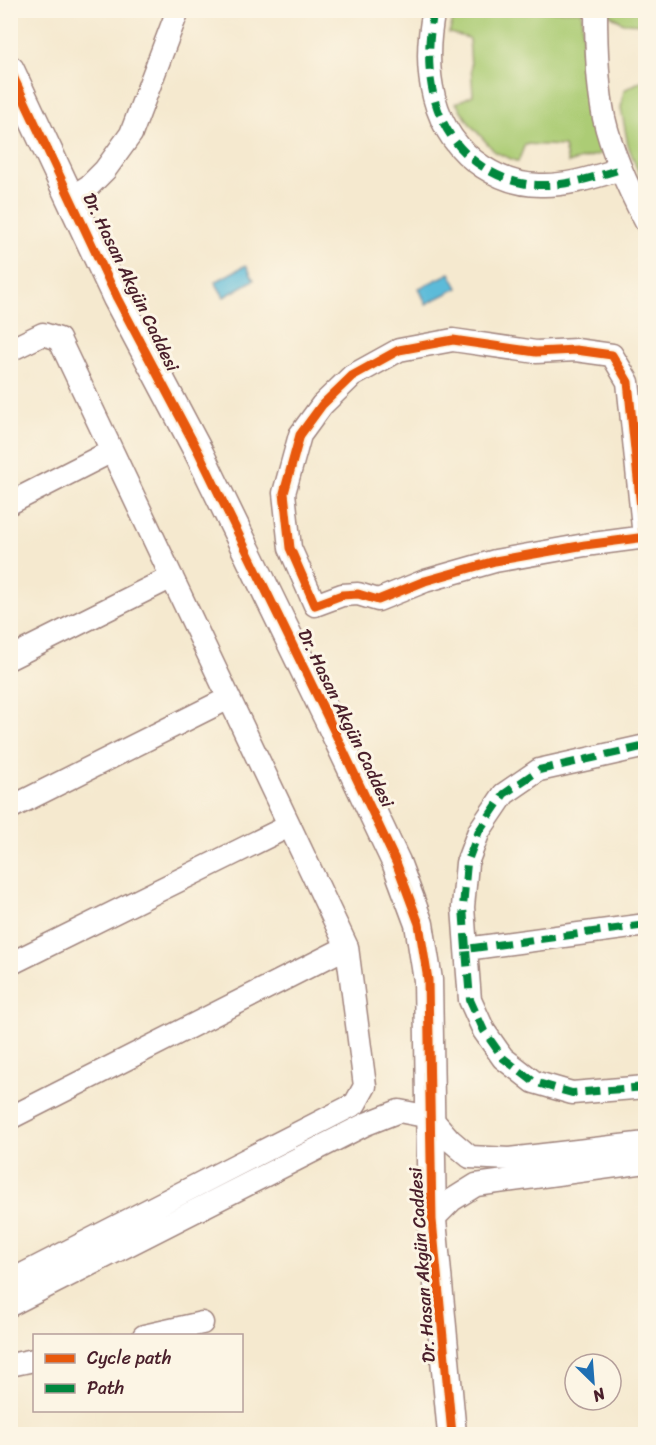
<svg xmlns="http://www.w3.org/2000/svg" width="656" height="1445" viewBox="0 0 656 1445" font-family="Sriracha,sans-serif">
	<style>
		.green { fill: #accc74; stroke: #7b7650; stroke-width: 1.5 }
		.water { fill: #5bbbd9; stroke: #526d82; stroke-width: 1.5 }
		.lines { fill: none; stroke-linecap: round; stroke-linejoin: round }
		.minor-casing { stroke: #a0847d; stroke-width: 25 }
		.tertiary-casing { stroke: #a0847d; stroke-width: 31 }
		.minor { stroke: #fff; stroke-width: 22 }
		.tertiary { stroke: #fff; stroke-width: 28 }
		.quiet { stroke: #00873e; stroke-width: 8; stroke-dasharray: 15 8; stroke-linecap: butt }
		.cycleway-casing { stroke: #fcf5e5; stroke-width: 13 }
		.cycleway { stroke: #e8590c; stroke-width: 9 }
		.labels { text-anchor: middle; stroke-width: 6; stroke-linejoin: round; paint-order: stroke }
		.street-label { font-size: 18px; fill: #4a1f2b; stroke: #fcf5e5 }
	</style>
	<rect width="100%" height="100%" fill="#fcf5e5"/>
	<filter id="ink" filterUnits="userSpaceOnUse"><feTurbulence type="fractalNoise" baseFrequency=".0167" numOctaves="2"/><feDisplacementMap in="SourceGraphic" scale="12" xChannelSelector="R" yChannelSelector="G"/><feConvolveMatrix kernelMatrix="1 2 1 2 8 2 1 2 1" color-interpolation-filters="sRGB"/></filter>
	<filter id="wash" filterUnits="userSpaceOnUse"><feTurbulence type="fractalNoise" baseFrequency=".008" numOctaves="4" result="noise"/><feDisplacementMap in="SourceGraphic" scale="24" xChannelSelector="R" yChannelSelector="G"/><feGaussianBlur stdDeviation="1.35" result="paint"/><feColorMatrix in="noise" values="0 0 0 0 0 0 0 0 0 0 0 0 0 0 0 0 0 1.4 0 .05"/><feComposite in="paint" operator="in"/></filter>
	<g filter="url(#wash)">
		<rect width="100%" height="100%" fill="#f5e9cf"/>
		<path class="green" d="M456,11H582C583,29 582,48 583,67C584,97 592,125 603,153L568,163L564,146L525,144L518,162L495,152L470,124L456,103L473,95L469,38L449,33Z
			M609,11H645V24L623,23L609,14Z
			M645,79V190L628,145L621,108L624,90Z"/>
		<path class="water" d="M246,265L254,280L224,297L215,282Z
			M450,273L458,288L426,304L419,288Z"/>
	</g>
	<g filter="url(#ink)">
		<g class="lines">
			<defs>
				<path id="minor" d="M434,10C422,68 430,133 483,167C500,178 520,185 540,185C568,186 594,177 621,169
					M596,10C596,46 597,83 604,118C612,153 629,190 646,222
					M70,198L89,186L105,170L131,134L178,10
					M10,350L43,334L59,339L347,947L365,1086L355,1104L10,1281
					M10,503L112,451
					M644,537L628,382L612,355L576,350L536,352L453,340L399,350L352,376L322,405L300,435L284,493L290,548L315,605L342,595L358,594L378,600L425,581L495,561L585,545L646,537
					M10,658L172,577
					M10,808L229,698
					M646,925L466,949L470,1000L484,1031L503,1058L534,1082L572,1093L646,1087
					M466,949L463,907L467,863L479,831L504,794L539,770L646,746
					M10,964L289,826
					M10,1118L347,947
					M432,1220L452,1200L476,1185L646,1162
					M10,1305L366,1124L399,1111L430,1117L450,1140L470,1157L509,1159L646,1143
					M144,1336L202,1323
					M10,1365L34,1360"/>
				<path id="tertiary" d="M10,70L117,298L199,453L328,718L396,862L419,924L428,980L432,1220L452,1434"/>
			</defs>
			<use href="#minor" class="minor-casing"/>
			<use href="#tertiary" class="tertiary-casing"/>
			<use href="#minor" class="minor"/>
			<use href="#tertiary" class="tertiary"/>
			<path class="quiet" d="M434,10C422,68 430,133 483,167C500,178 520,185 540,185C568,186 594,177 621,169
				M646,925L466,949L470,1000L484,1031L503,1058L534,1082L572,1093L646,1087
				M466,949L463,907L467,863L479,831L504,794L539,770L646,746"/>
			<defs>
				<path id="cycleway" d="M10,70L117,298L199,453L328,718L396,862L419,924L428,980L432,1220L452,1434
					M644,537L628,382L612,355L576,350L536,352L453,340L399,350L352,376L322,405L300,435L284,493L290,548L315,605L342,595L358,594L378,600L425,581L495,561L585,545L646,537"/>
			</defs>
			<use href="#cycleway" class="cycleway-casing"/>
			<use href="#cycleway" class="cycleway"/>
		</g>
	</g>
	<g class="labels">
		<g class="street-label">
			<text transform="translate(131 282) rotate(64)" y="6">Dr. Hasan Akgün Caddesi</text>
			<text transform="translate(346 718) rotate(64)" y="6">Dr. Hasan Akgün Caddesi</text>
			<text transform="translate(422 1265) rotate(-94)" y="6">Dr. Hasan Akgün Caddesi</text>
		</g>
	</g>
	<rect width="656" height="1445" fill="none" stroke="#fcf5e5" stroke-width="36"/>
	<rect x="33" y="1334" width="210" height="78" fill="#fcf5e5" stroke="#b59f9b" stroke-width="1.5"/>
	<rect x="45" y="1354" width="30" height="9" fill="#e8590c" stroke="#b59f9b" stroke-width="1.5"/>
	<text x="87" y="1364" font-size="18" fill="#4a1f2b">Cycle path</text>
	<rect x="45" y="1384" width="30" height="9" fill="#00873e" stroke="#b59f9b" stroke-width="1.5"/>
	<text x="87" y="1394" font-size="18" fill="#4a1f2b">Path</text>
	<g transform="translate(593 1382) rotate(155)"><circle r="28" fill="#fcf5e5" stroke="#b59f9b" stroke-width="1.5"/>
	<path d="M0-4.5L10 22L0 15L-10 22Z" fill="#1f6fb2"/>
	<text y="-9" font-size="16" font-weight="bold" text-anchor="middle" fill="#4a1f2b">N</text>
	</g>
</svg>
